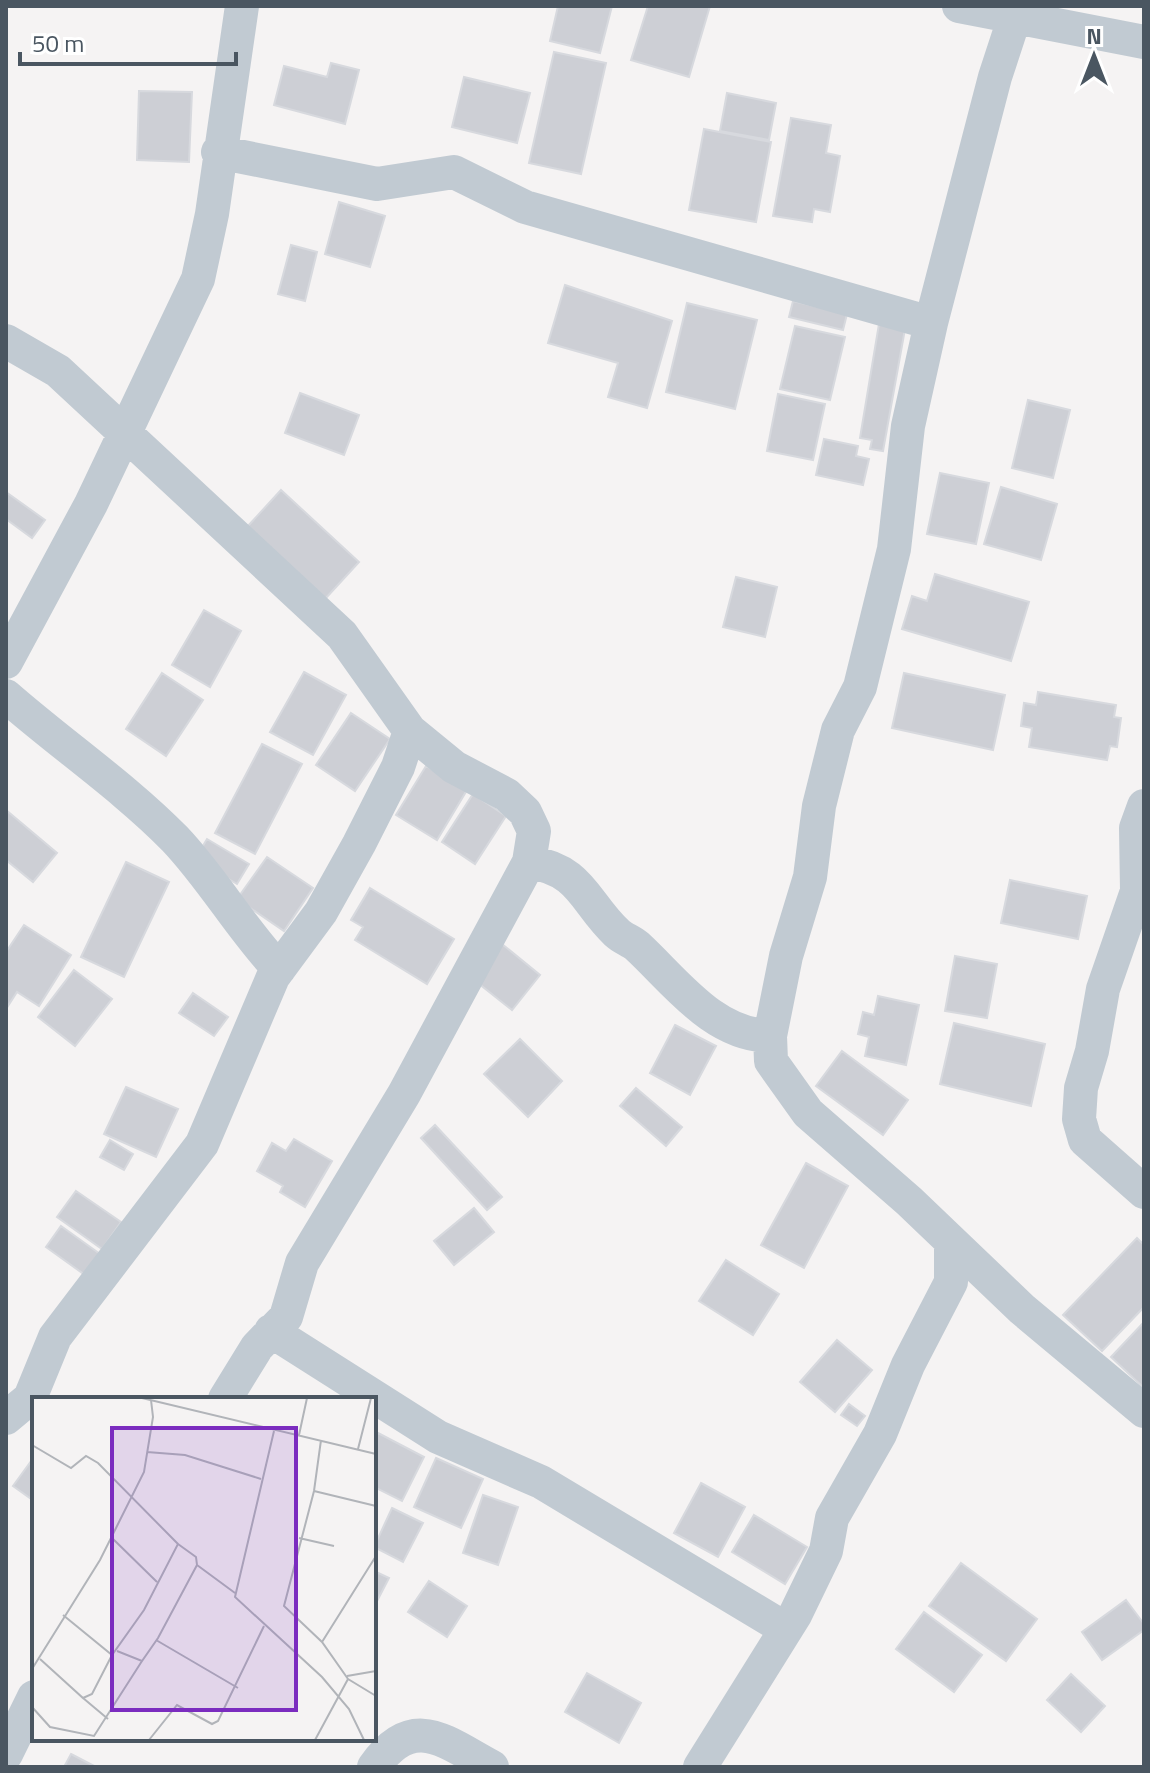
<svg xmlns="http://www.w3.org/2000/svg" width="1150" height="1773" viewBox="0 0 1150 1773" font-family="'Titillium Web',sans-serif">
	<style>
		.building { fill: #cdcfd5; stroke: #d7d9de; stroke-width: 2 }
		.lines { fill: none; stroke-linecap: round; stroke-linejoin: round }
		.minor { stroke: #c1cad2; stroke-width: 34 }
		.inset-road { fill: none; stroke: #b1b4b9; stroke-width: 2 }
		.view { fill: #7b2cbf; fill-opacity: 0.15; stroke: #7b2cbf; stroke-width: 4 }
		.inset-edge { fill: none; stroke: #4a5661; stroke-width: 4 }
	</style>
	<rect width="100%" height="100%" fill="#f5f3f3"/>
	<path class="building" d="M558,6H612L600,53L550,41Z
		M648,6H710L689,77L631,60Z
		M554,52L606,63L581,174L529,163Z
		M331,63L359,70L345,124L274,105L284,66L327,77Z
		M464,77L530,93L517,143L452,127Z
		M139,91L192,92L189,162L137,160Z
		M727,93L776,103L769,140L720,131Z
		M791,118L831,125L826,153L840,156L830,212L814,209L812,222L773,216Z
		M704,129L771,142L756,222L689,210Z
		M339,202L385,216L370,267L325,254Z
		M291,245L317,252L305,301L278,294Z
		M565,285L672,321L647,408L608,397L618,363L548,343Z
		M793,301L847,314L843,330L789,317Z
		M687,303L757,320L735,409L666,392Z
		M879,324L905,329L883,451L870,449L872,440L860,438Z
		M795,326L845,337L830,400L780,389Z
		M300,393L359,415L344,455L285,433Z
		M778,394L825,404L813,460L767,451Z
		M1028,400L1070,410L1053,478L1012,468Z
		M824,439L858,446L856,456L869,459L863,485L816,475Z
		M940,473L989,483L976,544L927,534Z
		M1001,487L1057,504L1041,560L984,544Z
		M281,490L359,562L325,599L247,527Z
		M6,492L45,520L32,538L6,519Z
		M935,574L1029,602L1011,661L902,629L912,596L927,601Z
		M736,577L777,587L765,637L723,627Z
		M204,610L241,631L210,687L172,665Z
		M304,672L346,695L313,755L270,732Z
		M162,673L203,700L166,756L126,729Z
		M904,673L1005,695L993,750L892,728Z
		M1038,692L1116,705L1114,717L1121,718L1117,747L1110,746L1107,760L1029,747L1032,728L1021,726L1024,703L1036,705Z
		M351,713L390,739L355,791L316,765Z
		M262,744L302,764L255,854L215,833Z
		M426,766L467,790L437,840L396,815Z
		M473,794L506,816L475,864L442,842Z
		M6,810L57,853L33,882L6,860Z
		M207,839L249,864L237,884L195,859Z
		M267,857L313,888L284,931L237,899Z
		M126,862L169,882L124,977L81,957Z
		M1010,880L1087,896L1078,939L1001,923Z
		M370,888L454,939L427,984L355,940L363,927L351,920Z
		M24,925L71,955L39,1006L17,992L6,1009V952Z
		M502,944L540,975L512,1010L473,979Z
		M955,956L997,964L987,1018L945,1011Z
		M74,970L112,999L75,1046L38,1017Z
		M193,993L228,1017L214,1036L179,1013Z
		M878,996L919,1005L906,1065L865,1056L869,1037L858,1034L863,1012L874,1015Z
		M954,1023L1045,1044L1031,1106L940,1084Z
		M675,1025L716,1046L690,1095L650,1073Z
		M520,1039L562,1081L528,1117L484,1074Z
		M842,1051L908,1100L883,1135L816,1086Z
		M126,1087L178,1109L156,1157L104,1134Z
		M636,1088L682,1127L666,1146L620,1106Z
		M435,1125L502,1197L487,1210L421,1138Z
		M294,1139L332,1161L305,1207L280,1192L283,1186L257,1171L272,1143L286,1151Z
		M110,1140L133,1154L124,1170L100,1157Z
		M806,1163L848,1186L804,1268L761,1245Z
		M76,1191L121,1222L102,1249L57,1217Z
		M474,1208L494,1232L454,1265L434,1241Z
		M61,1226L100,1254L85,1275L46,1247Z
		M1137,1238L1144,1245V1307L1102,1351L1063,1315Z
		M726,1260L779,1294L753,1335L699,1301Z
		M1144,1322V1388L1111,1357Z
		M837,1340L872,1370L835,1412L800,1382Z
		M849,1404L865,1416L857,1426L841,1415Z
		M378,1433L424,1457L402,1501L374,1487V1441Z
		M34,1457V1501L13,1486Z
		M436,1458L483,1479L461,1528L414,1507Z
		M701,1483L745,1507L718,1557L674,1533Z
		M483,1495L518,1507L498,1565L463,1553Z
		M392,1508L423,1523L403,1562L374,1547Z
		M754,1515L807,1547L785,1584L732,1552Z
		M961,1563L1037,1619L1006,1661L929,1606Z
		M374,1571L389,1578L374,1607Z
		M429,1581L467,1606L447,1637L408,1612Z
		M1126,1600L1144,1624V1630L1102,1660L1082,1632Z
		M924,1612L982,1655L954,1692L896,1649Z
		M587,1673L641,1703L619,1743L565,1712Z
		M1071,1674L1105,1706L1081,1732L1047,1700Z
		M71,1754L96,1767H64Z"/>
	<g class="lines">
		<path class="minor" d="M959,6L1144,42
			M1014,19L995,77L931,323L908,426L894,549L860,687L838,730L819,806L810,877L786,956L770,1036L771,1061L808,1113L909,1201L1022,1309L1144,1411
			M218,152L377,184L454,172L525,207L931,323
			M6,341L58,371L342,635L410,731L398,767L359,844L321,912L273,977L202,1144L55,1337L30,1398L6,1418
			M6,662L91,504L198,279L212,214L242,6
			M6,696C62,745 124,787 175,839C213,879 241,929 279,969
			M1144,806L1136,828L1137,891L1103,989L1092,1051L1081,1088L1079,1119L1085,1140L1144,1192
			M529,862C582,870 584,902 617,933C622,938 631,941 637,946C676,982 713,1035 770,1036
			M271,1331L438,1437L541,1482L786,1629
			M225,1399L257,1347L286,1317L302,1263L404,1094L529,862L534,831L525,812L507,795L454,767L410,731
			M6,1754L34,1697
			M374,1767C413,1711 445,1742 492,1767
			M700,1767L795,1615L826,1551L832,1518L880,1434L908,1365L951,1282V1243"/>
	</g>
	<g transform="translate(32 1397)">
		<rect width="344" height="344" fill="#f5f3f3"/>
		<path class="inset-road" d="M110,1L344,57M242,34L203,200L290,280L317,312L332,343M267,38L275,1M0,48L39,71L54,59L66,66L146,147L112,213L80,258L31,218M326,52L339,1M115,55L153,58L229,82M282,94L344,109M79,140L125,185M267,141L302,149M165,168L203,196M124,243L206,291M290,245L344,159M85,254L110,264L126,241L165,168L164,160L146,147M8,262L51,301L60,297L80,258M0,272L68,163L112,75L121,20L119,3M315,279L344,274M316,282L344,299M51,301L76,322M0,310L18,330L62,339L110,264M117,343L145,308L180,327L186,324L232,229M283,343L316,282L290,245L252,209L282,94L289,43"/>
		<path class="view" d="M80,31H264V313H80Z"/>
		<rect width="344" height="344" class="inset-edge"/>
	</g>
	<rect width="1150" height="1773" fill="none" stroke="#4a5661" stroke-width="16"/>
	<g transform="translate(1094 56)" stroke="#ffffff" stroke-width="6" paint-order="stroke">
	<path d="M0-6L14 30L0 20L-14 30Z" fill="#4a5661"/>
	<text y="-12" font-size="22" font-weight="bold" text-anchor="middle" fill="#4a5661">N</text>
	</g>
	<path d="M20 52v12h216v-12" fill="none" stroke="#4a5661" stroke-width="4"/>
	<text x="32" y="52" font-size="24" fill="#4a5661" stroke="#ffffff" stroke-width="6" paint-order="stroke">50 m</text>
</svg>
